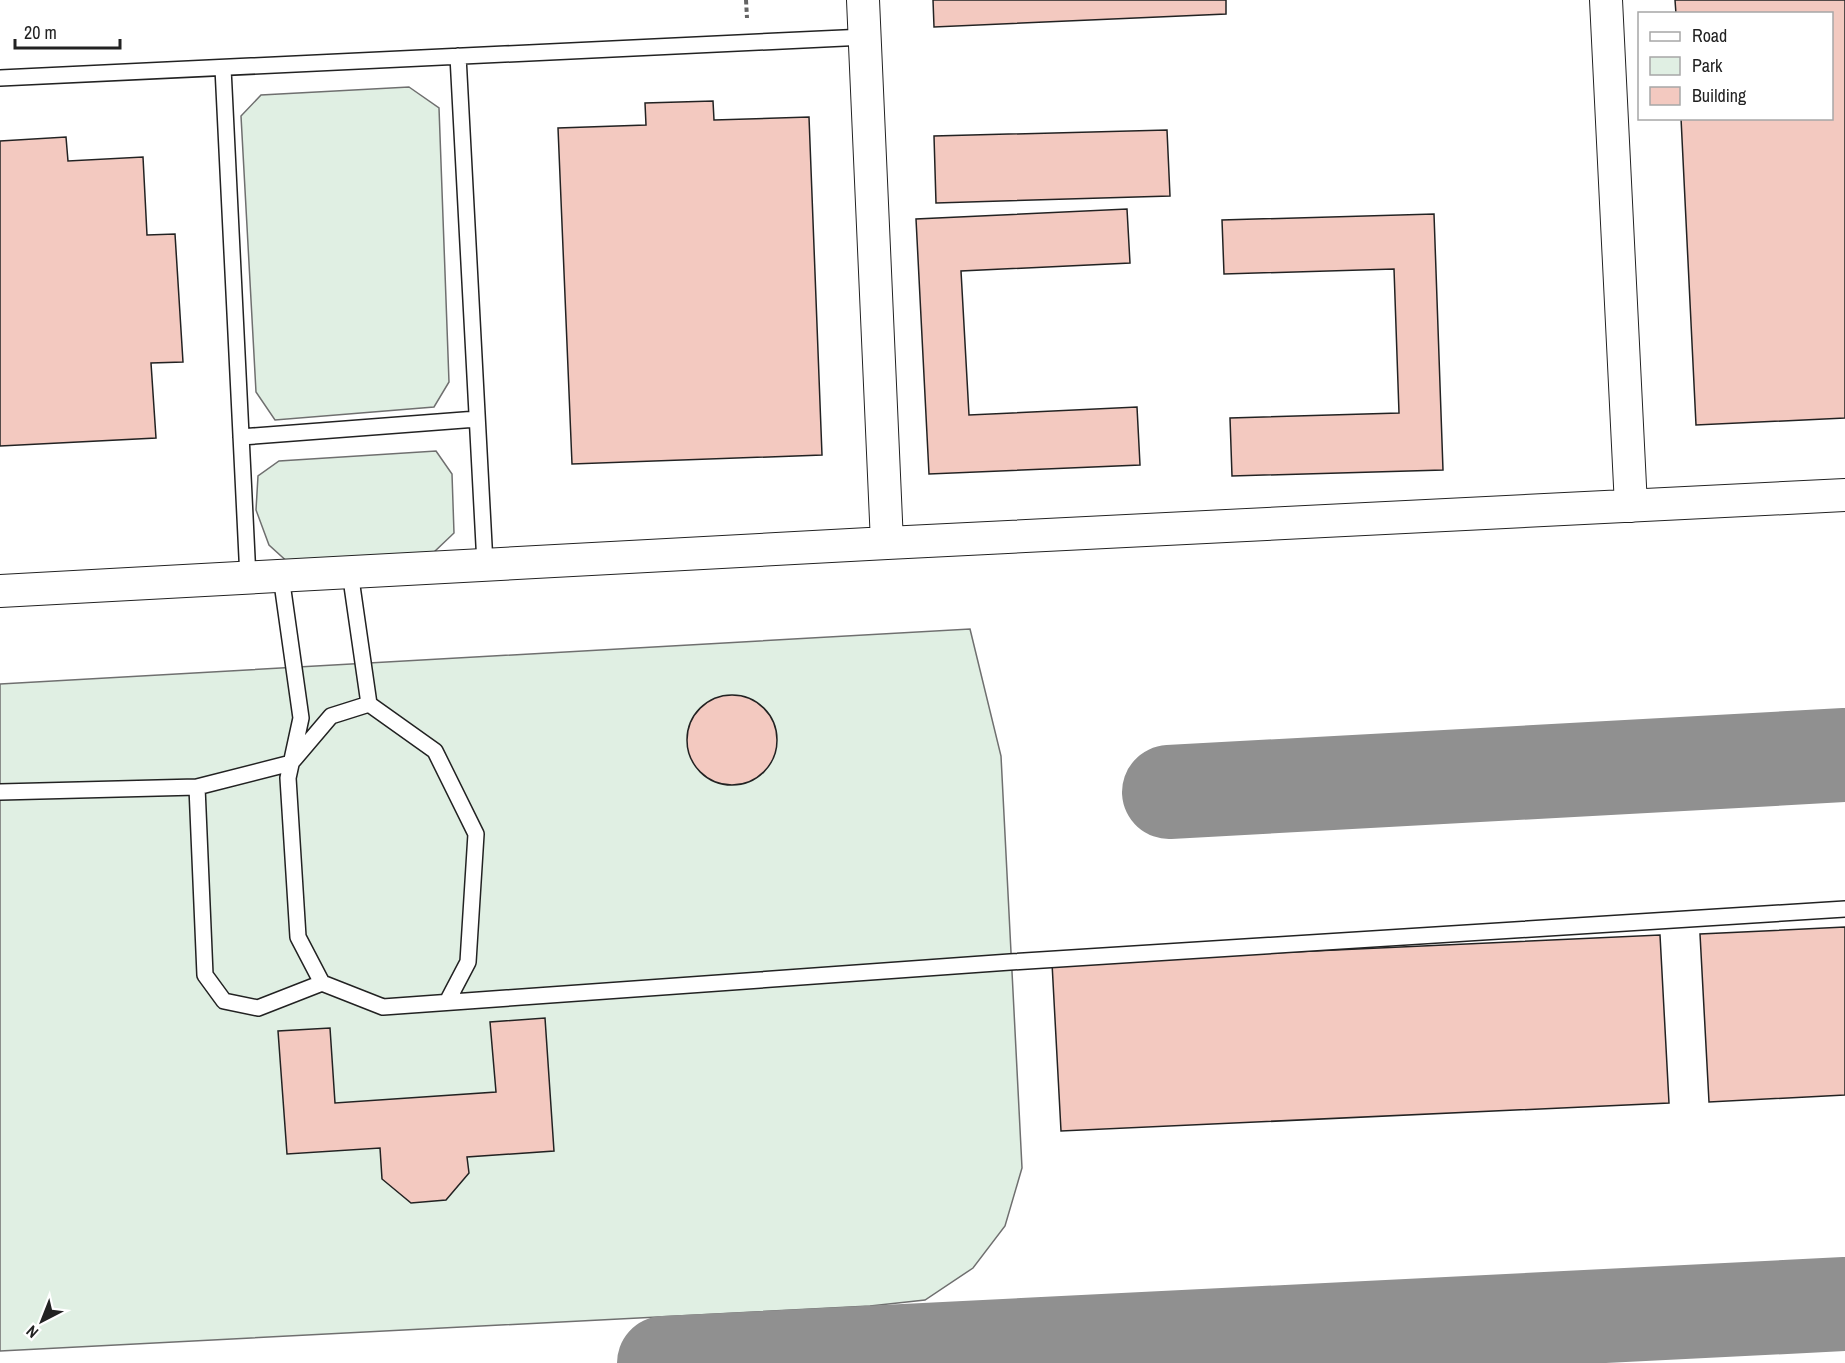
<svg xmlns="http://www.w3.org/2000/svg" width="1845" height="1363" viewBox="0 0 1845 1363" font-family="'Archivo Narrow',sans-serif">
	<style>
		.green { fill: #e0efe3; stroke: #6f6f6f; stroke-width: 1.5 }
		.lines { fill: none; stroke-linecap: round; stroke-linejoin: round }
		.taxiway { stroke: #909090; stroke-width: 94 }
		.building { fill: #f3c9c0; stroke: #222; stroke-width: 1.5 }
		.service-casing { stroke: #222; stroke-width: 18 }
		.minor-casing { stroke: #222; stroke-width: 34 }
		.path { stroke: #646464; stroke-width: 4; stroke-dasharray: 4.5 3; stroke-linecap: butt }
		.service { stroke: #fff; stroke-width: 15 }
		.minor { stroke: #fff; stroke-width: 32 }
	</style>
	<rect width="100%" height="100%" fill="#fff"/>
	<path class="green" d="M409,87L439,108L449,382L434,407L275,420L256,392L241,116L261,95Z
		M436,451L452,474L454,533L434,552L291,565L269,545L256,510L258,476L279,461Z
		M970,629L1001,756L1022,1168L1005,1226L973,1268L925,1300L870,1306L0,1351V684Z"/>
	<g class="lines">
		<path class="taxiway" d="M1169,792L1845,755
			M664,1363L1845,1304"/>
	</g>
	<path class="building" d="M933,0H1226V14L934,27Z
		M1675,0H1845V418L1696,425L1681,118H1832V14H1676Z
		M713,101L714,120L809,117L822,455L572,464L558,128L646,125L645,103Z
		M1167,130L1170,196L936,203L934,136Z
		M66,137L68,161L143,157L147,235L175,234L183,362L151,363L156,438L0,446V141Z
		M1127,209L1130,263L961,271L969,415L1137,407L1140,465L929,474L916,219Z
		M1434,214L1443,470L1232,476L1230,418L1399,413L1394,269L1224,274L1222,220Z
		M687 740a45 45 0 1 1 90 0a45 45 0 1 1-90 0Z
		M1845,927V1095L1709,1102L1700,934Z
		M1660,935L1669,1103L1061,1131L1052,963Z
		M545,1018L554,1151L467,1157L469,1173L446,1200L411,1203L382,1179L380,1148L287,1154L278,1031L330,1028L335,1103L496,1092L490,1022Z"/>
	<g class="lines">
		<defs>
			<path id="service" d="M458,56L485,564
				M223,68L248,578
				M0,78L865,37
				M241,437L477,419
				M350,572L369,704L435,751L476,834L468,962L447,1002
				M281,576L301,718L288,778L298,937L322,983L383,1007L1010,962L1845,909
				M197,787L205,975L224,1001L258,1008L322,983
				M0,792L197,787L291,763L331,716L369,704"/>
			<path id="minor" d="M863,0L887,543
				M1606,0L1631,506
				M0,591L887,543L1845,495"/>
		</defs>
		<use href="#service" class="service-casing"/>
		<use href="#minor" class="minor-casing"/>
		<path class="path" d="M746,0L747,18"/>
		<use href="#service" class="service"/>
		<use href="#minor" class="minor"/>
	</g>
	<rect x="1638" y="12" width="195" height="108" fill="#ffffff" stroke="#a7a7a7" stroke-width="1.5"/>
	<rect x="1650" y="32" width="30" height="9" fill="#ffffff" stroke="#a7a7a7" stroke-width="1.5"/>
	<text x="1692" y="42" font-size="18" fill="#222222">Road</text>
	<rect x="1650" y="57" width="30" height="18" fill="#e0efe3" stroke="#a7a7a7" stroke-width="1.5"/>
	<text x="1692" y="72" font-size="18" fill="#222222">Park</text>
	<rect x="1650" y="87" width="30" height="18" fill="#f3c9c0" stroke="#a7a7a7" stroke-width="1.5"/>
	<text x="1692" y="102" font-size="18" fill="#222222">Building</text>
	<g transform="translate(42 1321) rotate(222)" stroke="#ffffff" stroke-width="4.5" paint-order="stroke">
	<path d="M0-4.5L10 22L0 15L-10 22Z" fill="#222222"/>
	<text y="-9" font-size="16" font-weight="bold" text-anchor="middle" fill="#222222">N</text>
	</g>
	<path d="M15 39v9h105v-9" fill="none" stroke="#222222" stroke-width="3"/>
	<text x="24" y="39" font-size="18" fill="#222222" stroke="#ffffff" stroke-width="4.5" paint-order="stroke">20 m</text>
</svg>
